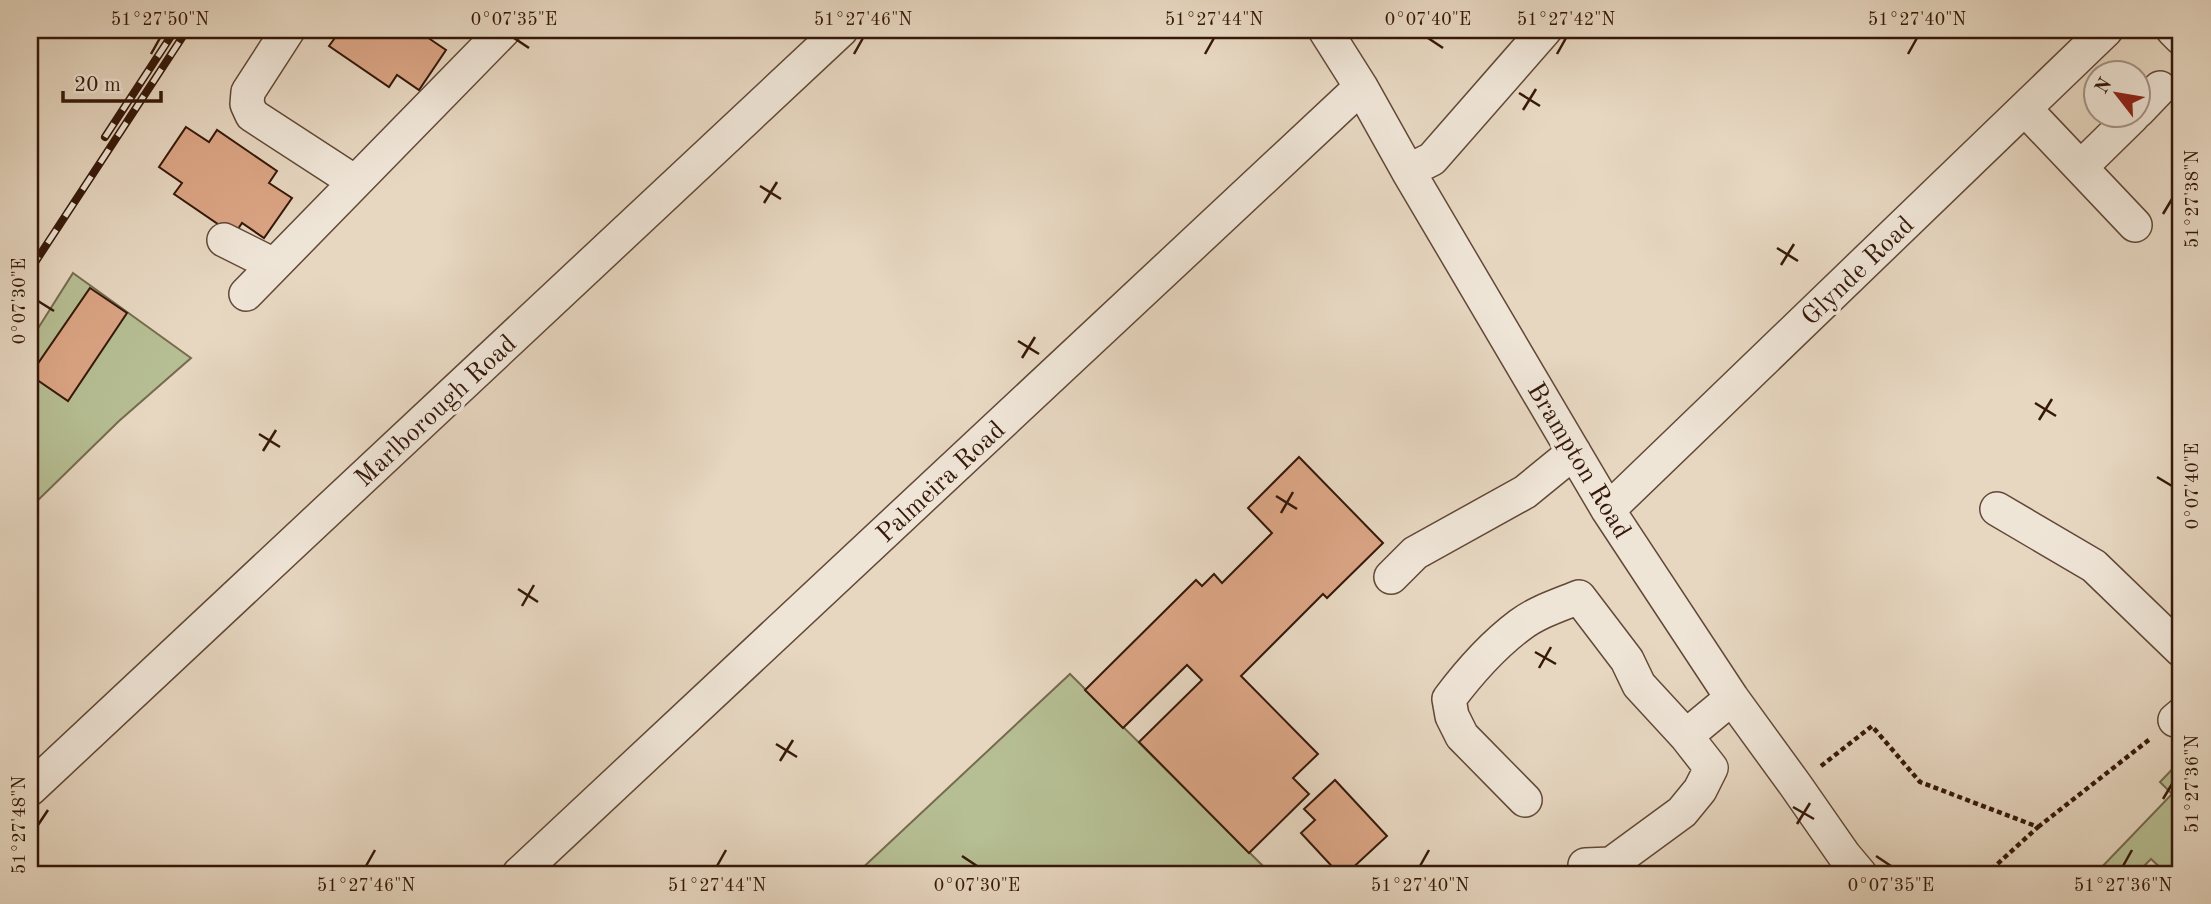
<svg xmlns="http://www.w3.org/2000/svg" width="2211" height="904" viewBox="0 0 2211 904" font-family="'Old Standard TT',serif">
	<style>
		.green { fill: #b6be93; stroke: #766b4e; stroke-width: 2 }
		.building { fill: #dba585; stroke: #351809; stroke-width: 2 }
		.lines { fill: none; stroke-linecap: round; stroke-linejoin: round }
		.minor-casing { stroke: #624837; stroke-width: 36 }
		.path { stroke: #351809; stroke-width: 4.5; stroke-dasharray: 5 3.5; stroke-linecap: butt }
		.minor { stroke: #efe5d7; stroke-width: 33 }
		.rail-casing { stroke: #351809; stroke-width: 8 }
		.rail { stroke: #efe5d7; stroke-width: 5; stroke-dasharray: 16; stroke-linecap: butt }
		.ticks { fill: none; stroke: #351809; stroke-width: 2.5 }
		.labels { text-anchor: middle; stroke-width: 7; stroke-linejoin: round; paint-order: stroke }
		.street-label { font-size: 26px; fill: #351809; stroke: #efe5d7 }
		.neatline { fill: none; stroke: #351809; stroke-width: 2.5 }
		.ticks-label { font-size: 18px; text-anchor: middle; fill: #351809 }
	</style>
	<rect width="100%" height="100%" fill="#e7d7c1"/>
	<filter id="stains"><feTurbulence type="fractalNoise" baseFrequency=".00286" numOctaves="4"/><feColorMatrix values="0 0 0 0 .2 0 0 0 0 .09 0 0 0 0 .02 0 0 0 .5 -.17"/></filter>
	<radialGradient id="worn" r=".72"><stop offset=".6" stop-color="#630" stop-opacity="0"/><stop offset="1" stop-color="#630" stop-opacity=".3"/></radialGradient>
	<path class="green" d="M73,273L191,358L119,421L30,508V341Z
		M1070,674L1271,874H856Z
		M2181,760V859L2167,874L2151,859L2136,874H2127L2118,866L2110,874H2099L2097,872L2172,794L2160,782Z"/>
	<path class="building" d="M329,30H427L424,35L446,50L419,90L397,75L389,87L329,46L337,35Z
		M186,127L209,142L217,130L277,171L269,183L292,198L264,238L242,223L234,235L174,194L182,183L159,167Z
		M90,288L127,313L68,401L30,375Z
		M1299,457L1383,543L1327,598L1323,594L1241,676L1318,754L1293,778L1309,794L1249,853L1139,742L1202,680L1187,665L1123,728L1085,690L1196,580L1202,586L1214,574L1222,583L1272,533L1248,508Z
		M1335,780L1387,836L1346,874H1339L1301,833L1315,820L1304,809Z"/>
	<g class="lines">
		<defs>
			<path id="minor" d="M288,30L248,92L247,104L252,115L355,182
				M1325,30L1361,87L1408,171L1608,510L1732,698L1796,786L1844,855L1860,874
				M2173,30L2181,38
				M2025,109L2135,225
				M2138,111L2160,88
				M2081,167L2133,116
				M1408,171L1432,159L1545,30
				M224,240L274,265
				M246,294L504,30
				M1997,509L2094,566L2181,650
				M1608,510L2106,30
				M1391,577L1415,553L1525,492L1574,452
				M2175,720L2181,715
				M1686,736L1732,698
				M30,789L841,30
				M1525,800L1462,736L1452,716L1449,699C1470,671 1492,646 1520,625C1537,612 1559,605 1579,597L1627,660L1639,685L1686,736L1711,768L1700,790L1682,812L1611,864L1585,865
				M519,874L1361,87"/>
		</defs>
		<use href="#minor" class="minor-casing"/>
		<path class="path" d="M1821,766L1872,726L1920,782L2038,827L1993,868L1992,874
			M2038,827L2150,739"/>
		<use href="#minor" class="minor"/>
		<defs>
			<path id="rail" d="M105,137L175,30
				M30,270L187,30"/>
		</defs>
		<use href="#rail" class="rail-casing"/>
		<use href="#rail" class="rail"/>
	</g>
	<path class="ticks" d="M514,38L529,48M1428,38L1443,48M151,54L160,38M854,54L863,38M1205,54L1214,38M1557,54L1566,38M1908,54L1917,38M1519,93L1540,106M1523,110L1536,89M760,186L781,199M764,203L777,182M2163,214L2172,199M1777,248L1798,261M1781,265L1794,244M38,301L54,311M1018,341L1039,354M1022,358L1035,337M2035,403L2056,416M2039,420L2052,399M259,434L280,447M263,451L276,430M2157,477L2172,486M1276,496L1297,509M1281,513L1293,492M518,589L538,602M522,606L534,585M1535,652L1556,664M1539,668L1551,647M776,744L797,757M780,761L793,740M2163,799L2172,784M1793,807L1814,819M1797,824L1810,803M38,825L48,810M962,856L977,866M1876,856L1891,866M366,866L375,850M717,866L726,850M1420,866L1429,850M2123,866L2132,850"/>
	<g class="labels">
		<g class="street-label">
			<text transform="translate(1857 270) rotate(-44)" y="9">Glynde Road</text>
			<text transform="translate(435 410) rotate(-43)" y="9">Marlborough Road</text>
			<text transform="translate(1580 460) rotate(59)" y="9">Brampton Road</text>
			<text transform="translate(940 481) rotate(-43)" y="9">Palmeira Road</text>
		</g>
	</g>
	<rect width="2211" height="904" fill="none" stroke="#e7d7c1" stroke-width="77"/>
	<g transform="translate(2117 94) rotate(301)"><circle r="33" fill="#efe5d7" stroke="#a59385" stroke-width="2"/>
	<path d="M0-5L12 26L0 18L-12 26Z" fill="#8f2418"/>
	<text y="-10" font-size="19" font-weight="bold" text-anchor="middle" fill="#351809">N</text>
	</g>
	<path d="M63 91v10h98v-10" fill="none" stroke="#351809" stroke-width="3.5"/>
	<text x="74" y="91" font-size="21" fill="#351809" stroke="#efe5d7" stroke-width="5" paint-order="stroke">20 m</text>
	<rect x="38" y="38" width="2134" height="828" class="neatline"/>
	<g class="ticks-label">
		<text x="160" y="25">51°27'50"N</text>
		<text x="514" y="25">0°07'35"E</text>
		<text x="863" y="25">51°27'46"N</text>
		<text x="1214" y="25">51°27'44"N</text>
		<text x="1428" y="25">0°07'40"E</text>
		<text x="1566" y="25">51°27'42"N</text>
		<text x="1917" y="25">51°27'40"N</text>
		<text transform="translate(2192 199) rotate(-90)" y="6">51°27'38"N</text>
		<text transform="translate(19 301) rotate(-90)" y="6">0°07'30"E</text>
		<text transform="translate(2192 486) rotate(-90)" y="6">0°07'40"E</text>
		<text transform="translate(2192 784) rotate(-90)" y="6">51°27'36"N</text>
		<text transform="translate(19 825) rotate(-90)" y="6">51°27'48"N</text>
		<text x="366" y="891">51°27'46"N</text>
		<text x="717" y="891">51°27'44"N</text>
		<text x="977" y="891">0°07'30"E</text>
		<text x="1420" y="891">51°27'40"N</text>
		<text x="1891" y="891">0°07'35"E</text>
		<text x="2123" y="891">51°27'36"N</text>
	</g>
	<rect width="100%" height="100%" filter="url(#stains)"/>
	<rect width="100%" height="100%" fill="url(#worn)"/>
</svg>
